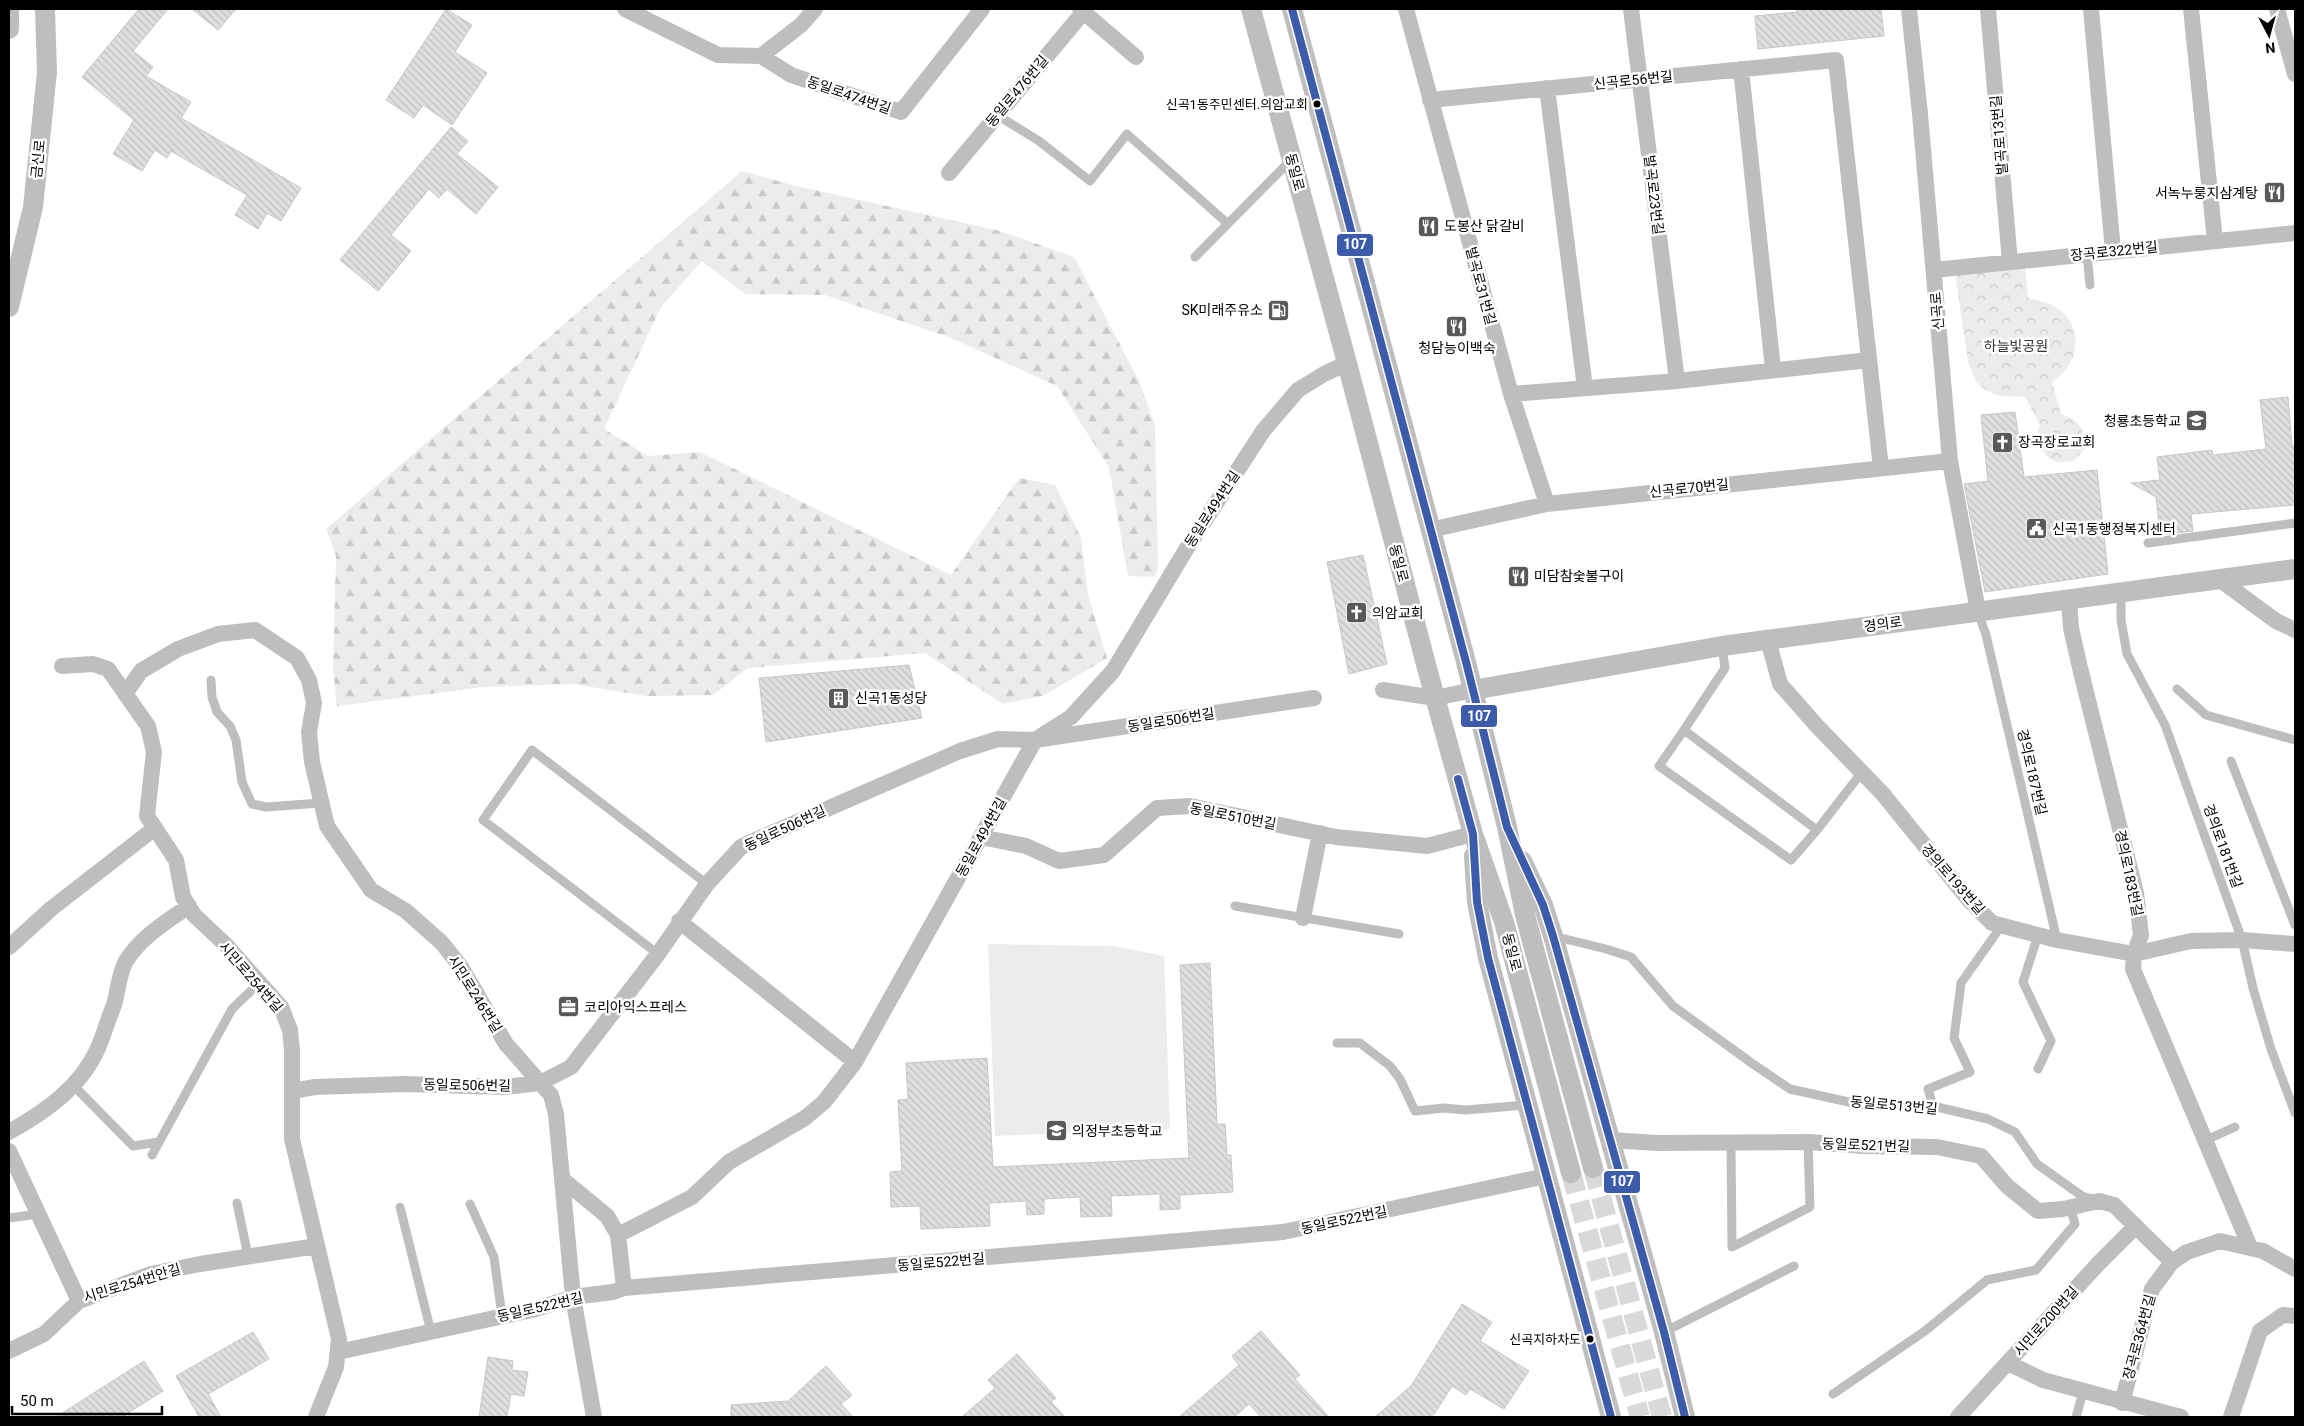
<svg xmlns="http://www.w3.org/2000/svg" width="2304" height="1426" viewBox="0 0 2304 1426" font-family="Roboto,'Noto Sans KR',sans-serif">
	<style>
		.grass { fill: #ececec }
		.forest { fill: url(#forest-firs) }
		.park { fill: url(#park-crowns) }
		.building { fill: url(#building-back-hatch); stroke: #c7c7c7 }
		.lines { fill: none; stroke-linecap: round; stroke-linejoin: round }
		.tertiary-tunnel { stroke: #d9d9d9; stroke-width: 20; stroke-dasharray: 20 10; stroke-linecap: butt }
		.service { stroke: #bebebe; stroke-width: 9 }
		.minor { stroke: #bebebe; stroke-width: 16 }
		.tertiary { stroke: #bebebe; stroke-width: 20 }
		.bus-1-casing { stroke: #fff; stroke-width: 11 }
		.bus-1 { stroke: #3d5bab; stroke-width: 8 }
		.bus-dot { fill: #000; stroke: #fff; stroke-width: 2 }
		.labels { text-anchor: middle; stroke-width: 5; stroke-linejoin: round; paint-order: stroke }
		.bus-label { font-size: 13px; fill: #000; stroke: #fff; text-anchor: end }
		.street-label { font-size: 14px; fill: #000; stroke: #fff }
		.poi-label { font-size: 14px; fill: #000; stroke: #fff; text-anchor: start }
		.park-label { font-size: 14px; fill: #333; stroke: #fff }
		.line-badge { stroke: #fff; stroke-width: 2 }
		.badge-label { font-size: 14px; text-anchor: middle; font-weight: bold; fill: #fff }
	</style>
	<defs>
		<pattern id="forest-firs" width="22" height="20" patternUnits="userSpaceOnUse" patternTransform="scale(1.25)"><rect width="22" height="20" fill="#ececec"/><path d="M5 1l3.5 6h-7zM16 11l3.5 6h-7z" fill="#c9c9c9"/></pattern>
		<pattern id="park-crowns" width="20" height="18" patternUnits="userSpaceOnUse" patternTransform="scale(1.25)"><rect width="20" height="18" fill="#ececec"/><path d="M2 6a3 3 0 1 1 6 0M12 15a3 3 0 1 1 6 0" fill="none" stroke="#c9c9c9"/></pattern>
		<pattern id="building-back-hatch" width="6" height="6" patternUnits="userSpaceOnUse" patternTransform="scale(1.25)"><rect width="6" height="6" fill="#dfdfdf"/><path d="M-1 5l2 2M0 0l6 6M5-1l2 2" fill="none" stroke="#bebebe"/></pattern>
	</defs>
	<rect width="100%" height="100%" fill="#fff"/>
	<path class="grass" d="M988,944L1113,946L1164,956L1170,1129L995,1136Z"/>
	<path class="forest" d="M742,171L796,186L1000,231L1074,257L1139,381L1155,425L1158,568L1155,577L1128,576L1109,467L1057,386L951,338L825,295L745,294L702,261L661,307L604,429L648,456L700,452L951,575L1019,478L1055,485L1081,538L1088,595L1107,658L1043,696L1003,704L925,653L748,668L713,695L646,696L573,684L484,687L337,706L333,669L336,556L326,529Z"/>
	<path class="park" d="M2025,266L2028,298C2036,300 2047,302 2054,306C2085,323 2081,365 2052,382L2061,414C2080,420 2085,430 2085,449L2073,461C2068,461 2061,463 2057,462C2042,458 2035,438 2040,425L2025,397L2001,396L1987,391L1976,382L1968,362L1955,273Z"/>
	<path class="building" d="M139,9H168L133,51L153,67L146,76L191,102L181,118L301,188L281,221L267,213L258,229L235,215L247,195L171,151L167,158L155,150L142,171L113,154L134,120L82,77Z
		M192,9H236L218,30Z
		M446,9L472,25L455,52L487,73L452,125L423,105L414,118L386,100Z
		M1797,9H1881L1884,36L1758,49L1755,16L1797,12Z
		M451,127L468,141L457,154L498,187L476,214L447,189L439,198L429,189L391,235L411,251L378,291L340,260Z
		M2288,397L2292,446H2295V505L2191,514L2193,531L2160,535L2156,497L2131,483L2160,480L2157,457L2212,450L2213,455L2266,449L2260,400Z
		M2015,412L2024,477L2097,470L2108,574L1985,592L1964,484L1988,481L1981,415Z
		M1363,555L1387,664L1349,674L1327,562Z
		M909,665L922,718L766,742L759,678Z
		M1210,963L1217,1124H1225L1227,1155H1231L1233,1192L1180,1195V1209L1160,1210V1194L1111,1196L1112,1216L1081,1217L1080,1197L1044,1199V1214L1027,1215L1026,1201L989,1203L990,1226L921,1229L920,1206L891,1207L890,1172L902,1171L898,1100L908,1099L906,1063L987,1058L993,1167L1189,1158L1180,965Z
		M1462,1304L1492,1322L1480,1341L1529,1371L1504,1409L1470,1389L1466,1395L1452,1386L1435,1413L1430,1417H1375L1411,1386Z
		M1261,1331L1300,1375L1295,1379L1329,1417H1261L1249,1404L1234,1417H1179L1239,1365L1232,1356Z
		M253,1332L269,1359L208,1394L221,1417H199L176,1376Z
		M1017,1354L1056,1398L1051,1402L1065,1417H962L995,1388L988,1380Z
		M488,1357L513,1361L512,1370L528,1372L524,1396L511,1394L507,1417H479Z
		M144,1361L163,1391L122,1417H56Z
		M826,1366L852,1395L841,1404L853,1417H731V1405L788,1401Z"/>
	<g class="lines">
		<path class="tertiary-tunnel" d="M1593,1168L1662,1417
			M1571,1173L1640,1417"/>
		<path class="service" d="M997,115L1039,141L1090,181L1127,134L1227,223
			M2087,254L2090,285
			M1195,257L1292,159
			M2148,543L2295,523
			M2121,593V620L2127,654L2165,725L2242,940L2253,988L2271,1049L2295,1113
			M1978,612L1986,635L2057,940
			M1722,646L1725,668L1684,730L1817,830L1862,772
			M211,680L212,697L217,712L230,726L236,740L242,782L252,804L266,807L321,803
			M2177,689L2206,715L2295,740
			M1684,730L1659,766L1791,860L1817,830
			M2231,761L2295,925
			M1235,906L1399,934
			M1553,936L1606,949L1631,957L1673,1006L1753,1064L1790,1089L1862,1105L1933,1106L1988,1119L2015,1132L2037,1164L2082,1196L2093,1199
			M658,954L483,820L532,750L707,884
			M1337,1043H1360L1390,1066L1400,1079L1415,1111L1444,1108L1466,1110L1527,1105
			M2038,1069L2051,1041L2023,982L2038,935
			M73,1085L133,1146L159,1142
			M1933,1106L1928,1089L1970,1072L1954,1038L1961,983L2002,925
			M2206,1140L2235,1127
			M1731,1144L1732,1247L1810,1207L1808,1142
			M152,1155L232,1009L259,983
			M237,1203L248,1256
			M470,1204L494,1257L502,1316
			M400,1207L431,1332
			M9,1218L38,1214
			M1664,1332L1794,1266
			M1833,1394L1925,1331L1987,1280L2036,1270L2075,1224L2070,1207
			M2076,1417L2083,1392"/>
		<path class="minor" d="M625,9L718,55L761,56L801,25L815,9
			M1080,9L1136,57
			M1406,9L1511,394L1547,504
			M1631,9L1677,381
			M1909,9L1920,114L1950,461L1978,611
			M1988,9L2010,262
			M2091,9L2113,251
			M2191,9L2215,241
			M2277,9L2295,74
			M761,56L791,75L901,112L982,9
			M1741,69L1773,369
			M1547,88L1585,388
			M1430,100L1836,60L1881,468
			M949,173L1086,9
			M1934,270L2295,233
			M1511,394L1677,381L1869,360
			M1430,530L1547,504L1950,461
			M2219,579L2276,621L2295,630
			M2069,600L2071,628L2080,668L2136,893L2141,935L2134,954L2133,969L2250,1247
			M1768,640L1780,684L1817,726L1882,793L1969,900L1992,923L2057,940L2134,954L2191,941L2242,940L2295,944
			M62,666L93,664L108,669L148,726L154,752L147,816L176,860L183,897L194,915L227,946L281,1007L290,1030L292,1050V1139L339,1339L336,1367L316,1417
			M1383,690L1435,698L1473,690
			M125,694L141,671L178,649L218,634L255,630L297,658L309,680L314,703L309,732L312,762L327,826L371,890L406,911L442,943L461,967L506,1044L551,1095L556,1114L573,1297L594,1417
			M981,837L1026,846L1059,861L1104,855L1157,808L1190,806L1336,837L1427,846L1473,834
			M1303,918L1320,833
			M679,921L855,1062
			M9,947L52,908L155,828
			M292,1091L315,1087L404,1084L505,1087L540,1083L571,1067L658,954L707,884L741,847L751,842L960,751L998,739L1035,740L1314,698
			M9,1132C45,1112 81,1087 98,1048C104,1034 108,1019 114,1005C118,991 119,973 126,961C141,937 166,922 189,906
			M1610,1140L1657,1143L1808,1142L1864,1146L1937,1147L1981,1156L2007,1186L2038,1211L2063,1209L2099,1201L2114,1205L2172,1262
			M9,1151L79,1301L151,1274L200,1264L317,1246
			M562,1179L607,1216L618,1235
			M624,1288L618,1235L692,1197L729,1162L805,1118L824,1102L855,1062L1035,740L1071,717L1113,671L1187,548L1263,431L1298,390L1324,374L1347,363
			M9,1351L44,1334L79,1301
			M338,1352L536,1309L573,1297L613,1292L624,1288L1283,1232L1546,1176
			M2008,1363L2043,1380L2181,1417
			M2122,1403L2152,1289L2172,1262L2187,1252L2220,1241L2263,1251L2295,1269
			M1958,1417L2098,1264L2136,1226
			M2231,1417L2260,1331L2283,1315L2295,1316"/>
		<path class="tertiary" d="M1251,9L1347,363L1428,672L1473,834L1504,922L1571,1173
			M1292,9L1466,662L1507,827L1525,915L1593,1168
			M9,29V9
			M9,307L33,207L47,72L45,9
			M1473,690L1722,646L2295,569
			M1474,856L1477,902L1488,958L1611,1417
			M1522,861L1543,905L1553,936L1664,1332L1685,1417"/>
		<defs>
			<path id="bus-1" d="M1292,9L1466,662L1507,827L1543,905L1553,936L1664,1332L1685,1417
				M1458,779L1473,834L1477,902L1488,958L1611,1417"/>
		</defs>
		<use href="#bus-1" class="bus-1-casing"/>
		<use href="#bus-1" class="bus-1"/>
	</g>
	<defs>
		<symbol id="restaurant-square" viewBox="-11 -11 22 22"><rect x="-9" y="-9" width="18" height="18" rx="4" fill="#595959" stroke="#fff"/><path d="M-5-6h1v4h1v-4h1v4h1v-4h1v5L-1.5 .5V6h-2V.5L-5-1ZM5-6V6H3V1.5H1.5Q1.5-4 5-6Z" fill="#fff"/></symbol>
		<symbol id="fuel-square" viewBox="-11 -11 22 22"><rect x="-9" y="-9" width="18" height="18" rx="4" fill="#595959" stroke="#fff"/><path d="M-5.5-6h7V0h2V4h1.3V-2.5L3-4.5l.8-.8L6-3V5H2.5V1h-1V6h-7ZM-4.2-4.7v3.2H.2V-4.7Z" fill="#fff"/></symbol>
		<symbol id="school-square" viewBox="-11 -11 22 22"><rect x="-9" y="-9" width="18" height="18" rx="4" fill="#595959" stroke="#fff"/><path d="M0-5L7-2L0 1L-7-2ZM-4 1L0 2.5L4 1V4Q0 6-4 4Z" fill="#fff"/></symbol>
		<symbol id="church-square" viewBox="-11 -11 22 22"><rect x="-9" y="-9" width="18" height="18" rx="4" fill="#595959" stroke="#fff"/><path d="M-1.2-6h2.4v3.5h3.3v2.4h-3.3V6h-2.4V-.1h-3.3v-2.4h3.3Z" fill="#fff"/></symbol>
		<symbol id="civic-square" viewBox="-11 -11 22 22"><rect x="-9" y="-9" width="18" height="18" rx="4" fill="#595959" stroke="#fff"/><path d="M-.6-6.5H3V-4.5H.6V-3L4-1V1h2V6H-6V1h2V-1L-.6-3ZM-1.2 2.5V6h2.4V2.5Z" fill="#fff"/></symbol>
		<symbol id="building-square" viewBox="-11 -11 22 22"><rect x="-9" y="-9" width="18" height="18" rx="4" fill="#595959" stroke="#fff"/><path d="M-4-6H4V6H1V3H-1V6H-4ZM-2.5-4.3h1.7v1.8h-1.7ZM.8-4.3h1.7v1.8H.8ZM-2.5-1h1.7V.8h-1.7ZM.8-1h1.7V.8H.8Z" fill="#fff"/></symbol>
		<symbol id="office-square" viewBox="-11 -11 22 22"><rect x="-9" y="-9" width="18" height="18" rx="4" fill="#595959" stroke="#fff"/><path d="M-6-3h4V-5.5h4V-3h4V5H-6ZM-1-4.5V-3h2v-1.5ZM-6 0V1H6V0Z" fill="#fff"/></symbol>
	</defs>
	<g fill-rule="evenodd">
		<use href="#restaurant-square" x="2262" y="180" width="25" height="25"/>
		<use href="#restaurant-square" x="1416" y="214" width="25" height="25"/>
		<use href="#fuel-square" x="1266" y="298" width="25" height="25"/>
		<use href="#restaurant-square" x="1444" y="314" width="25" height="25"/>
		<use href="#school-square" x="2184" y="408" width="25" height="25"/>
		<use href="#church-square" x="1990" y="430" width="25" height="25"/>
		<use href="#civic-square" x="2024" y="516" width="25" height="25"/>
		<use href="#restaurant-square" x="1506" y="564" width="25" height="25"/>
		<use href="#church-square" x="1344" y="600" width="25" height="25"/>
		<use href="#building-square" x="826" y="686" width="25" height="25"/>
		<use href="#office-square" x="556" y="994" width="25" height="25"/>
		<use href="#school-square" x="1044" y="1118" width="25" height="25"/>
	</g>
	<g class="bus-dot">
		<circle cx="1317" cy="104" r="4.5"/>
		<circle cx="1590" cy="1339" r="4.5"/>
	</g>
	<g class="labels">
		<g class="bus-label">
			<text x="1308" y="109">신곡1동주민센터.의암교회</text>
			<text x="1581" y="1344">신곡지하차도</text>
		</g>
		<g class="street-label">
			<text transform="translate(1633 80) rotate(-6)" y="5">신곡로56번길</text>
			<text transform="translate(1017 91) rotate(-50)" y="5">동일로476번길</text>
			<text transform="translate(849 95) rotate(19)" y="5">동일로474번길</text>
			<text transform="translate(1999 135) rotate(-95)" y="5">발곡로13번길</text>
			<text transform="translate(38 159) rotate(-84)" y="5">금신로</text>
			<text transform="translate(1295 172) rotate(75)" y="5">동일로</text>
			<text transform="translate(1654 195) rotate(83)" y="5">발곡로23번길</text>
			<text transform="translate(2114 251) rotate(-6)" y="5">장곡로322번길</text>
			<text transform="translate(1481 286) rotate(75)" y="5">발곡로31번길</text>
			<text transform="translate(1937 311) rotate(-95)" y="5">신곡로</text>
			<text transform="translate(1689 488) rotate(-6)" y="5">신곡로70번길</text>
			<text transform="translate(1212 509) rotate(-57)" y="5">동일로494번길</text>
			<text transform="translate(1399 563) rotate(75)" y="5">동일로</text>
			<text transform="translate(1883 624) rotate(-8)" y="5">경의로</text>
			<text transform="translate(1171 720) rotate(-9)" y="5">동일로506번길</text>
			<text transform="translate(2032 772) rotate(77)" y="5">경의로187번길</text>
			<text transform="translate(1233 816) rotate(11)" y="5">동일로510번길</text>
			<text transform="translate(785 828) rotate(-25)" y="5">동일로506번길</text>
			<text transform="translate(981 837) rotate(-61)" y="5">동일로494번길</text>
			<text transform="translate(2223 846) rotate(70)" y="5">경의로181번길</text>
			<text transform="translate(2129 873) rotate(78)" y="5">경의로183번길</text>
			<text transform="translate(1953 879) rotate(49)" y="5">경의로193번길</text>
			<text transform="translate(1512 952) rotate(75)" y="5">동일로</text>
			<text transform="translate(251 977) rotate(49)" y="5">시민로254번길</text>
			<text transform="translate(475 994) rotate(58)" y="5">시민로246번길</text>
			<text transform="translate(467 1085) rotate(1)" y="5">동일로506번길</text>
			<text transform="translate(1894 1105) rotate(5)" y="5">동일로513번길</text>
			<text transform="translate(1866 1145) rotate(2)" y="5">동일로521번길</text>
			<text transform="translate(1344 1220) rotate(-12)" y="5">동일로522번길</text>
			<text transform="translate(941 1262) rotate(-5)" y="5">동일로522번길</text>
			<text transform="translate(132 1283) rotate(-17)" y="5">시민로254번안길</text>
			<text transform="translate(540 1307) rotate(-13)" y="5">동일로522번길</text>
			<text transform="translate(2046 1321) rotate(-48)" y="5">시민로200번길</text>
			<text transform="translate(2139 1337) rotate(-75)" y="5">장곡로364번길</text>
		</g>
		<g class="poi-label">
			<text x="2258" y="198" text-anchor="end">서녹누룽지삼계탕</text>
			<text x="1444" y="231">도봉산 닭갈비</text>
			<text x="1263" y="315" text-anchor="end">SK미래주유소</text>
			<text x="1457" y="353" text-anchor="middle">청담능이백숙</text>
			<text x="2181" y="426" text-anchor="end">청룡초등학교</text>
			<text x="2018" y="447">장곡장로교회</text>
			<text x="2052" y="534">신곡1동행정복지센터</text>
			<text x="1534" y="581">미담참숯불구이</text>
			<text x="1372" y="618">의암교회</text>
			<text x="855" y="703">신곡1동성당</text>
			<text x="584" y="1012">코리아익스프레스</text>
			<text x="1072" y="1136">의정부초등학교</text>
		</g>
		<g class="park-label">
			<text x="2016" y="351">하늘빛공원</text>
		</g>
	</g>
	<g class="line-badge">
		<rect x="1336" y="233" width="38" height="24" rx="5" fill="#3d5bab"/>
		<rect x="1460" y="704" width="38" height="24" rx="5" fill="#3d5bab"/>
		<rect x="1603" y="1170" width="38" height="24" rx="5" fill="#3d5bab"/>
	</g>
	<g class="badge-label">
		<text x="1355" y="249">107</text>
		<text x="1479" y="721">107</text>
		<text x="1622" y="1186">107</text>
	</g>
	<rect width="2304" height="1426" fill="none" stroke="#000000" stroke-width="20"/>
	<g transform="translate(2269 35) rotate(174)" stroke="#ffffff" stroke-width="4" paint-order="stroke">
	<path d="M0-4L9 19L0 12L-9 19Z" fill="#000000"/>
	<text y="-8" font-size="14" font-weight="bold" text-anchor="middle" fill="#000000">N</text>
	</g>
	<path d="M12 1406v8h150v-8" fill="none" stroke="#000000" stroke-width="2.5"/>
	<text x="20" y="1406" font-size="15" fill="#000000" stroke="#ffffff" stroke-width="4" paint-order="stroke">50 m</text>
</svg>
